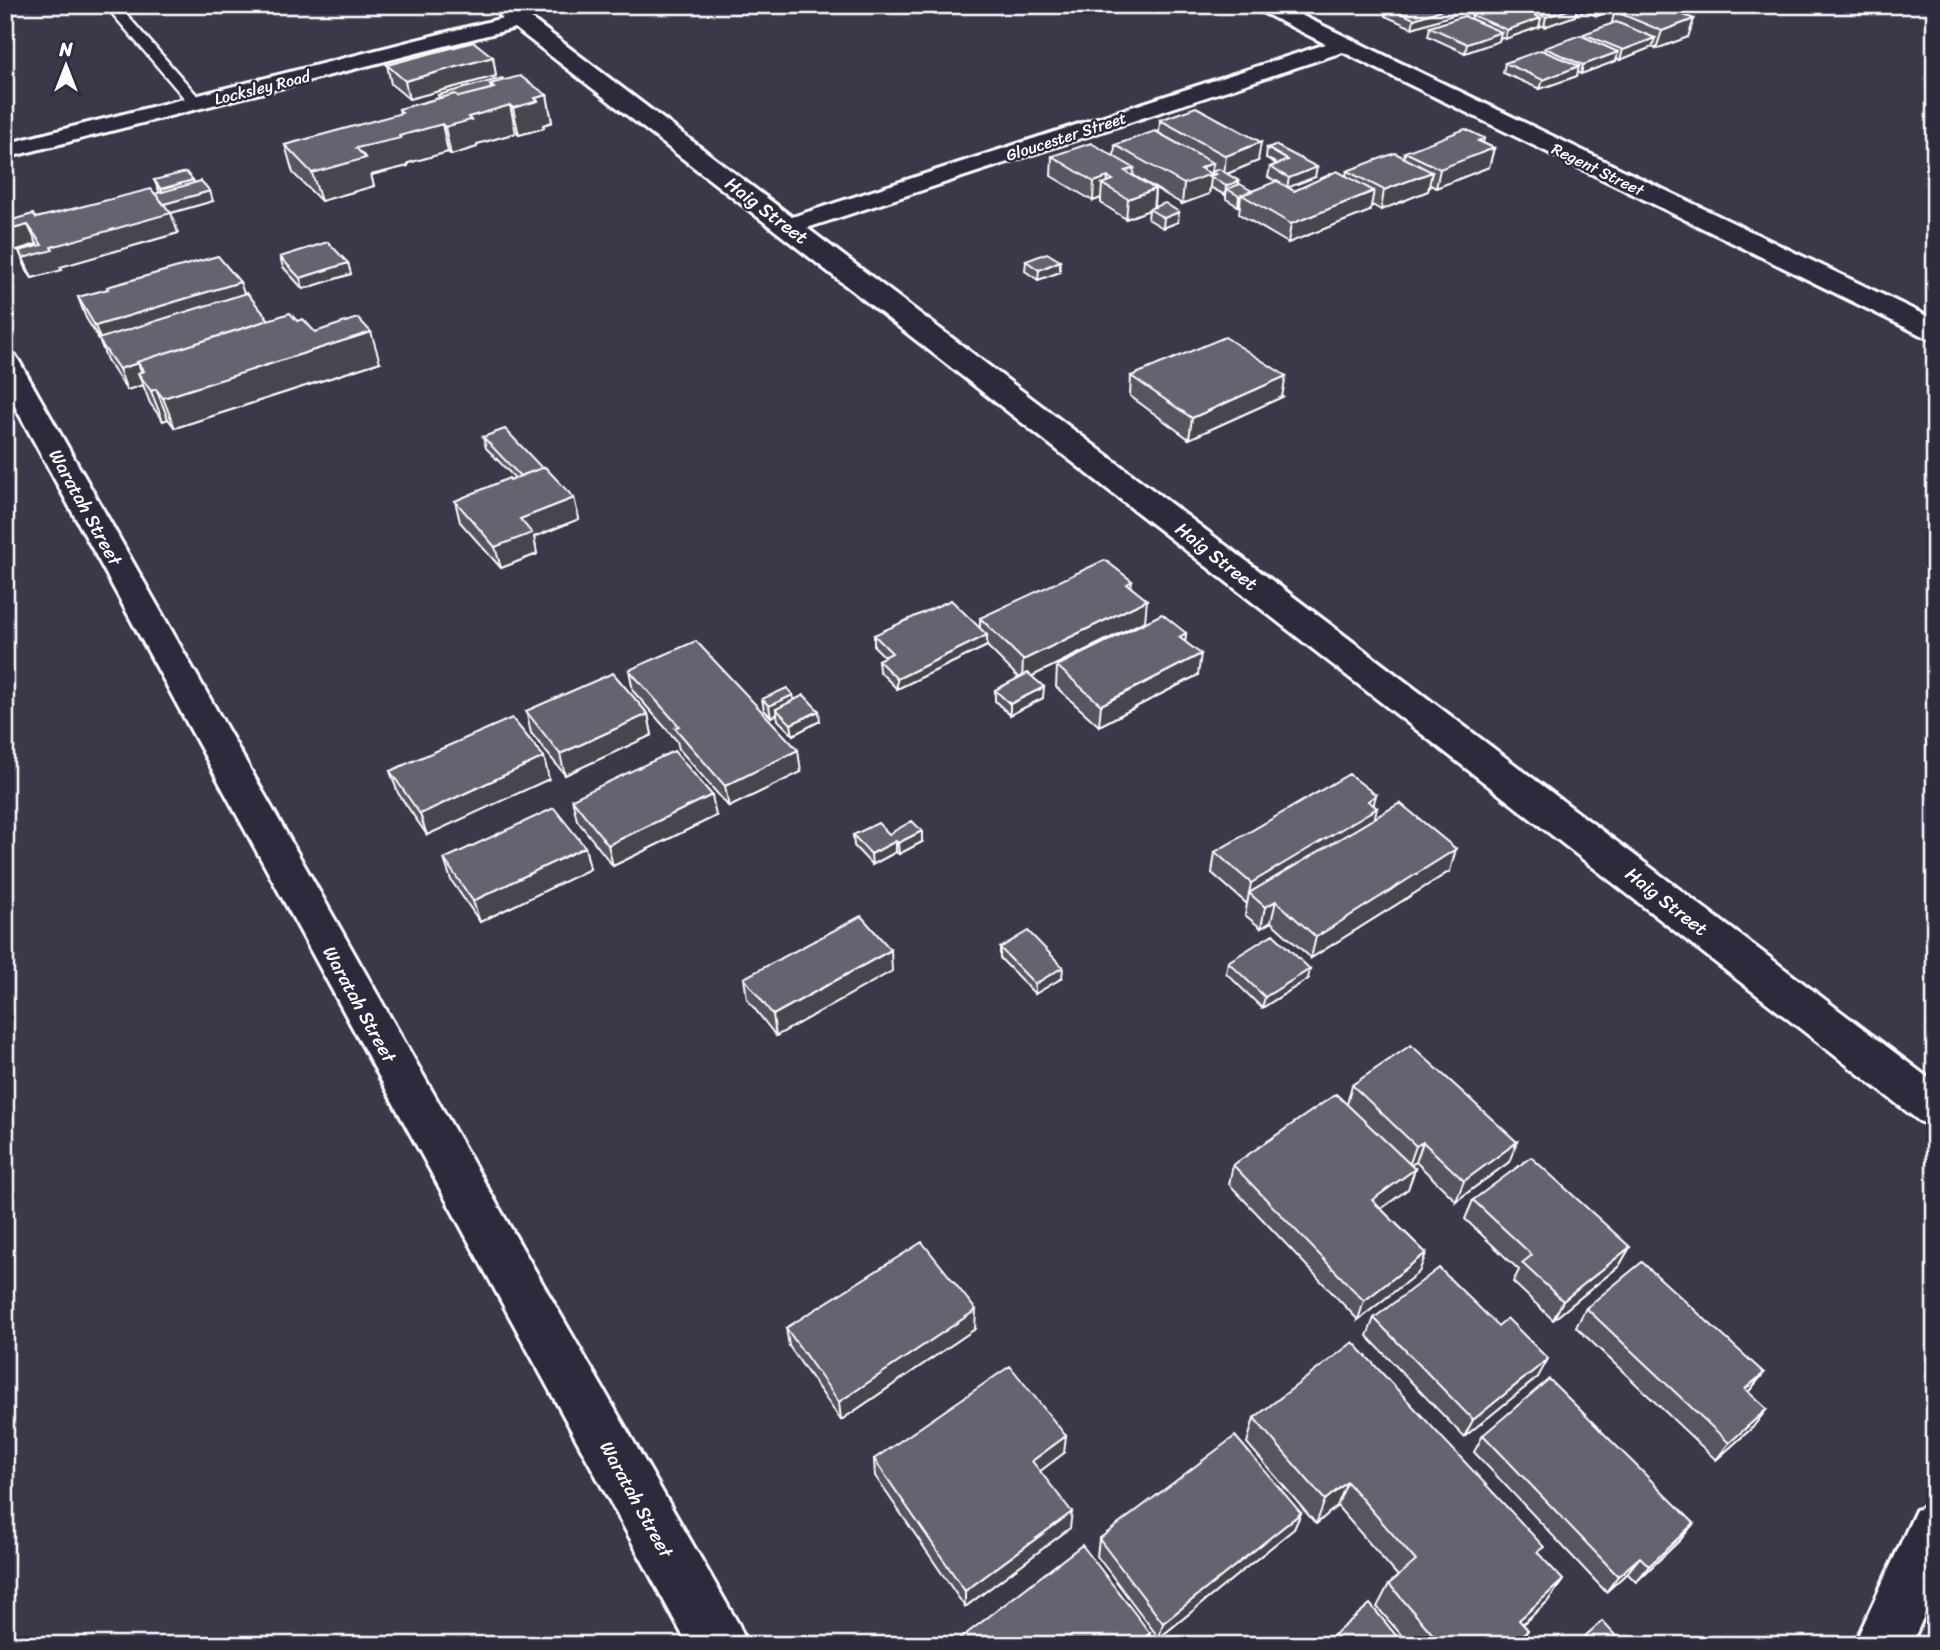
<svg xmlns="http://www.w3.org/2000/svg" width="1940" height="1650" viewBox="0 0 1940 1650" font-family="Sriracha,sans-serif">
	<style>
		.lines { fill: none; stroke-linecap: round; stroke-linejoin: round }
		.lane-casing { stroke: #fff; stroke-width: 5 }
		.street-casing { stroke: #fff; stroke-width: 6 }
		.lane { fill: #2f2a3d; fill-rule: evenodd }
		.street { fill: #2f2a3d; fill-rule: evenodd }
		.wall { fill: #585460; stroke: #fff; stroke-width: 2 }
		.shaded-wall { fill: #47454e; stroke: #fff; stroke-width: 2 }
		.building { fill: #666270; stroke: #fff; stroke-width: 2 }
		.labels { text-anchor: middle; stroke-width: 5; stroke-linejoin: round; paint-order: stroke }
		.far-street-label { font-size: 16px; fill: #fff; stroke: #2f2a3d }
		.street-label { font-size: 19px; fill: #fff; stroke: #2f2a3d }
	</style>
	<rect width="100%" height="100%" fill="#3c3749"/>
	<filter id="ink" filterUnits="userSpaceOnUse"><feTurbulence type="fractalNoise" baseFrequency=".0143" numOctaves="2"/><feDisplacementMap in="SourceGraphic" scale="14" xChannelSelector="R" yChannelSelector="G"/><feConvolveMatrix kernelMatrix="1 2 1 2 8 2 1 2 1" color-interpolation-filters="sRGB"/></filter>
	<g filter="url(#ink)">
		<g class="lines">
			<defs>
				<path id="lane" d="M105,5H118L201,100V106H191Z"/>
				<path id="street" d="M489,5H513L792,217L1326,44L1256,9L1253,5H1280L1935,320V339L1925,337L1343,52L807,228L1935,1083V1127L1919,1121L515,28L5,158V144L503,18Z
					M5,352L15,355L19,361L444,1112L739,1625L747,1645H688L5,388Z
					M1935,1502V1591L1911,1645H1854L1916,1510Z"/>
			</defs>
			<use href="#lane" class="lane-casing"/>
			<use href="#street" class="street-casing"/>
			<use href="#lane" class="lane"/>
			<use href="#street" class="street"/>
		</g>
		<path class="wall" d="M1393,5H1483L1467,11L1460,8L1459,13L1412,28L1385,16L1387,7Z
			M1499,5H1659L1694,19L1688,37L1656,49L1652,47L1620,60L1616,58V61L1581,74L1577,72V76L1540,89L1503,73L1505,63L1544,51L1545,48L1583,37L1584,34L1614,23L1612,22L1615,9L1597,16L1585,11L1575,14V16L1544,27L1539,25V27L1505,39L1500,37L1499,41L1465,53L1428,36L1430,27L1471,19L1472,15Z
			M493,57L496,76L409,99L391,84L387,65Z
			M505,80L547,95L552,122L543,125L544,128L519,135L516,133L477,144V147L451,155L448,152L408,163V166L371,175L374,186L321,201L293,173L285,145L400,114L399,109L439,98L438,95Z
			M1160,120L1258,161L1227,174L1239,181L1238,185L1252,191L1277,182L1268,177L1270,167L1277,164L1266,158L1267,148L1315,177L1288,187L1294,191L1346,176L1347,171L1404,158L1405,152L1483,143L1494,148L1489,167L1436,188L1430,185L1428,191L1381,210L1372,205L1370,211L1288,243L1239,214L1240,205L1238,206L1226,199V195H1225L1210,187L1209,194L1182,204L1133,175V176L1155,189L1154,207L1178,222L1163,228L1148,219L1149,210L1126,219L1101,203V198L1093,201L1051,176L1052,156L1114,157L1115,145L1159,133Z
			M154,180H193L194,183L213,201L171,213L178,233L60,267L62,270L32,278L27,271L19,251L38,246L37,244L10,252L5,245V222L36,218L160,193Z
			M280,257L348,263L351,274L303,289L283,267Z
			M1026,261L1060,272L1038,280L1025,271Z
			M244,294L269,320L297,321L315,332L380,362L175,428L168,419L163,421L150,403L143,385L127,390L107,360L99,339L86,318L78,297Z
			M1131,376L1282,397L1189,439L1130,396Z
			M483,437L542,468L574,498L579,519L534,537L537,554L501,568L460,522L455,501L515,478L486,448Z
			M1132,581L1131,587L1145,621L1032,676L1043,698L1010,715L995,701V690L1019,678L987,646L897,689L879,671L878,660L885,657L874,646V635L980,628V618Z
			M1186,633L1185,642L1198,675L1099,726L1056,687L1057,666Z
			M629,670L801,772L729,807L679,749L677,741L633,691Z
			M793,695L794,700L820,721L793,735L778,720L777,714L771,717L764,710L762,699Z
			M526,711L648,714L652,735L565,775L531,733Z
			M390,771L549,779L427,835L398,793Z
			M572,799L716,816L613,866L577,820Z
			M1374,805L1375,818L1450,871L1311,958L1271,922L1261,928L1245,915L1247,904L1212,873L1215,852Z
			M889,834L922,842L899,854L896,852L872,865L854,846L853,835Z
			M585,847L590,869L480,922L451,880L444,859Z
			M1000,948L1062,978L1035,994L1000,958Z
			M1228,962L1308,979L1262,1008L1226,973Z
			M892,971L776,1036L747,999L744,978Z
			M1352,1085L1509,1162L1456,1201L1416,1162L1410,1165L1415,1169L1408,1189L1381,1209L1426,1253L1419,1272L1358,1320L1229,1184L1233,1165L1347,1104Z
			M1473,1200L1630,1247L1619,1266L1553,1320L1513,1282L1519,1270L1465,1219Z
			M1586,1308L1764,1373L1748,1392L1753,1427L1716,1460L1576,1327Z
			M1374,1318L1498,1326L1538,1377L1464,1437L1367,1336Z
			M786,1328L975,1329L841,1420L789,1346Z
			M1254,1418L1539,1555L1563,1580L1547,1602L1523,1624L1528,1630L1517,1645H1410L1377,1607L1389,1584L1398,1576L1337,1506L1316,1524L1247,1443Z
			M1483,1435L1694,1523L1680,1540L1636,1582L1627,1573L1606,1592L1474,1452Z
			M1064,1453L1040,1471L1070,1528L965,1607L875,1476L874,1459Z
			M1301,1513L1294,1529L1159,1638L1097,1556L1099,1539Z"/>
		<path class="shaded-wall" d="M1456,5H1461L1459,13L1412,28L1414,19Z
			M1468,5H1483L1467,11Z
			M1578,5H1587L1585,11L1576,14Z
			M1600,5H1617L1615,9L1597,16Z
			M1577,7L1575,16L1544,27L1546,17Z
			M1541,18L1539,27L1505,39L1507,30Z
			M1694,19L1688,37L1656,49L1662,31Z
			M1501,32L1499,41L1465,53L1467,44Z
			M1655,38L1652,47L1620,60L1623,50Z
			M1618,52L1616,61L1581,74L1583,65Z
			M493,57L496,76L409,99L405,81Z
			M1579,66L1577,76L1540,89L1543,80Z
			M547,95L552,122L543,125L544,128L519,135L513,108L535,98Z
			M510,105L516,133L477,144V147L451,155L445,127L468,117Z
			M442,124L448,152L408,163V166L371,175L374,186L321,201L312,173L356,148Z
			M1484,138L1481,153L1494,148L1489,167L1436,188L1440,169L1478,141Z
			M1261,142L1258,161L1224,175L1226,156Z
			M1213,163L1209,194L1182,204L1184,184L1200,168Z
			M1317,167L1315,177L1287,188L1289,178Z
			M1134,168L1132,187L1125,171Z
			M1432,172L1428,191L1381,210L1384,190Z
			M1108,177L1107,187L1102,184L1101,198L1093,201L1094,182Z
			M193,180L197,190L165,199L161,189Z
			M1239,181L1238,191L1227,189L1226,195H1225L1226,186Z
			M1155,189L1153,209H1149V210L1126,219L1128,199Z
			M210,191L213,201L171,213L178,233L60,267L62,270L32,278L23,258L160,205Z
			M1374,191L1370,211L1288,243L1291,224Z
			M1241,195L1240,205L1238,206L1239,196Z
			M1179,212L1178,222L1163,228L1164,218Z
			M28,225L37,244L10,252L5,242V231Z
			M1060,261V272L1038,280L1039,270Z
			M348,263L351,274L303,289L300,278Z
			M240,282L247,302L103,346L95,326Z
			M371,332L380,362L175,428L163,398Z
			M138,363L146,384L138,373L143,385L127,390L119,369Z
			M1286,376L1282,397L1189,439L1192,418Z
			M156,389L168,419L163,421L151,391Z
			M574,498L579,519L534,537L537,554L501,568L495,547L520,519Z
			M1147,600L1145,621L1022,681L1023,660Z
			M1186,633L1184,655L1179,637Z
			M987,635V646L897,689V679Z
			M1201,654L1198,675L1099,726L1101,705Z
			M1044,687L1043,698L1010,715V704Z
			M793,695L794,706L776,709L777,714L771,717L769,706Z
			M819,711L820,721L793,735L791,724Z
			M648,714L652,735L565,775L560,754Z
			M798,750L801,772L729,807L725,786Z
			M544,757L549,779L427,835L420,814Z
			M712,795L716,816L613,866L608,845Z
			M1376,795L1372,811L1377,808L1372,829L1249,893L1247,904L1251,883Z
			M922,831V842L899,854L898,843Z
			M896,841V852L872,865L871,854Z
			M585,847L590,869L480,922L473,901Z
			M1456,849L1450,871L1311,958L1316,937Z
			M1276,901L1271,922L1261,928L1265,907Z
			M891,950L892,971L776,1036L773,1015Z
			M1063,967L1062,978L1035,994V984Z
			M1310,969L1308,979L1262,1008L1265,997Z
			M1423,1142L1416,1162L1409,1166L1416,1146Z
			M1517,1142L1509,1162L1456,1201L1464,1181Z
			M1415,1169L1408,1189L1366,1220L1372,1200Z
			M1630,1247L1619,1266L1553,1320L1563,1301Z
			M1426,1253L1419,1272L1358,1320L1364,1301Z
			M976,1310L975,1329L841,1420L839,1402Z
			M1548,1359L1538,1377L1464,1437L1473,1420Z
			M1764,1373L1750,1390L1731,1407L1745,1389Z
			M1767,1409L1753,1427L1716,1460L1729,1443Z
			M1066,1436L1064,1453L1031,1478L1032,1461Z
			M1347,1482L1337,1506L1316,1524L1325,1500Z
			M1072,1512L1070,1528L965,1607V1591Z
			M1301,1513L1294,1529L1159,1638L1163,1623Z
			M1694,1523L1680,1540L1636,1582L1649,1566Z
			M1640,1557L1627,1573L1606,1592L1618,1576Z
			M1563,1580L1547,1602L1503,1641L1519,1620Z
			M1528,1630L1517,1645H1511Z
			M1150,1633L1148,1645H1136Z"/>
		<path class="building" d="M1393,5H1456L1414,19L1387,7Z
			M1499,5H1510L1541,18L1507,30L1472,15Z
			M1517,5H1574L1577,7L1546,17Z
			M1619,5H1659L1694,19L1662,31L1619,13L1630,9Z
			M1464,16L1501,32L1467,44L1430,27Z
			M1616,22L1655,38L1623,50L1584,34Z
			M1580,35L1618,52L1583,65L1545,48Z
			M474,42L493,57L405,81L387,65Z
			M1541,50L1579,66L1543,80L1505,63Z
			M520,76L547,95L535,98L538,101L513,108L510,105L468,117L471,120L445,127L442,124L399,136L401,138L356,148L366,158L312,173L285,145L402,113L399,109L455,94L459,97L494,88L490,84Z
			M502,78L505,80L490,84L491,89L459,97L455,94L441,98L438,95Z
			M1196,107L1261,142L1226,156L1160,120Z
			M1465,129L1484,138L1478,141L1494,148L1440,169L1405,152Z
			M1155,131L1213,163L1200,168L1211,174L1184,184L1115,145Z
			M1091,143L1134,168L1125,171L1155,189L1128,199L1102,184L1113,180L1108,177L1094,182L1052,156Z
			M1275,145L1317,167L1289,178L1270,167L1288,160L1267,148Z
			M1395,153L1432,172L1384,190L1347,171Z
			M1219,169L1239,181L1226,186L1210,176L1216,174L1212,172Z
			M1337,171L1374,191L1291,224L1242,195L1277,181L1294,191Z
			M186,172L193,180L161,189L154,180Z
			M201,181L210,191L164,204L155,194Z
			M1240,184L1252,191L1239,196L1227,189Z
			M151,189L171,213L51,247L53,250L23,258L19,251L42,245L28,225L5,231V222L33,214L36,218Z
			M1165,203L1179,212L1164,218L1149,209Z
			M328,242L348,263L300,278L280,257Z
			M1047,253L1060,261L1039,270L1026,261Z
			M218,256L240,282L95,326L78,297L108,289L107,287Z
			M247,293L269,320L137,362L138,363L119,369L98,339Z
			M290,313L297,321L303,319L315,332L358,318L371,332L163,398L156,389L151,391L138,373L144,371L137,362Z
			M1225,337L1286,376L1192,418L1131,376Z
			M505,429L542,468L520,476L483,437Z
			M545,467L574,498L520,519L532,533L495,547L455,501L509,478L510,480Z
			M1105,560L1132,581L1127,584L1147,600L1023,660L980,618Z
			M951,600L987,635L897,679L878,660L892,653L874,635Z
			M1162,614L1186,633L1179,637L1201,654L1101,705L1057,666Z
			M696,641L798,750L725,786L675,728L679,726L629,670Z
			M613,673L648,714L560,754L526,711Z
			M1028,673L1044,687L1010,704L995,690Z
			M787,688L793,695L769,706L762,699Z
			M804,695L819,711L791,724L776,709Z
			M512,718L544,757L420,814L390,771Z
			M674,751L712,795L608,845L572,799Z
			M1349,774L1376,795L1368,801L1377,808L1251,883L1215,852Z
			M1400,803L1456,849L1316,937L1276,901L1265,907L1249,893Z
			M554,808L585,847L473,901L444,859Z
			M912,821L922,831L898,843L896,841L871,854L853,835L878,823L889,834Z
			M861,916L891,950L773,1015L744,978Z
			M1028,931L1063,967L1035,984L1000,948Z
			M1273,934L1310,969L1265,997L1228,962Z
			M1411,1045L1517,1142L1464,1181L1423,1142L1416,1146L1352,1085Z
			M1336,1094L1415,1169L1372,1200L1426,1253L1364,1301L1233,1165Z
			M1531,1157L1630,1247L1563,1301L1522,1263L1532,1255L1473,1200Z
			M922,1242L976,1310L839,1402L786,1328Z
			M1642,1262L1764,1373L1745,1389L1767,1409L1729,1443L1586,1308Z
			M1439,1268L1498,1326L1507,1318L1548,1359L1473,1420L1374,1318Z
			M1353,1342L1544,1547L1537,1552L1563,1580L1519,1620L1528,1630L1511,1645H1442L1389,1584L1416,1561L1347,1482L1325,1500L1254,1418Z
			M1010,1366L1066,1436L1032,1461L1072,1512L965,1591L874,1459Z
			M1549,1379L1694,1523L1649,1566L1640,1557L1618,1576L1483,1435Z
			M1235,1436L1301,1513L1163,1623L1099,1539Z
			M1082,1545L1150,1633L1136,1645H960L957,1641Z
			M1370,1604L1404,1645H1322Z
			M1602,1621L1624,1645H1575Z"/>
	</g>
	<g class="labels">
		<g class="far-street-label">
			<text transform="translate(262 87) rotate(-14)" y="6">Locksley Road</text>
			<text transform="translate(1066 136) rotate(-18)" y="6">Gloucester Street</text>
			<text transform="translate(1598 169) rotate(26)" y="6">Regent Street</text>
		</g>
		<g class="street-label">
			<text transform="translate(767 210) rotate(37)" y="7">Haig Street</text>
			<text transform="translate(86 507) rotate(61)" y="7">Waratah Street</text>
			<text transform="translate(1217 556) rotate(38)" y="7">Haig Street</text>
			<text transform="translate(1667 901) rotate(38)" y="7">Haig Street</text>
			<text transform="translate(360 1004) rotate(61)" y="7">Waratah Street</text>
			<text transform="translate(637 1499) rotate(61)" y="7">Waratah Street</text>
		</g>
	</g>
	<rect width="1940" height="1650" fill="none" stroke="#2f2a3d" stroke-width="28"/>
	<rect x="14" y="14" width="1912" height="1622" fill="none" stroke="#fff" stroke-width="2.5" filter="url(#ink)"/>
	<g transform="translate(66 66)" stroke="#2f2a3d" stroke-width="5" paint-order="stroke">
	<path d="M0-5L12 26L0 18L-12 26Z" fill="#ffffff"/>
	<text y="-10" font-size="19" font-weight="bold" text-anchor="middle" fill="#ffffff">N</text>
	</g>
</svg>
